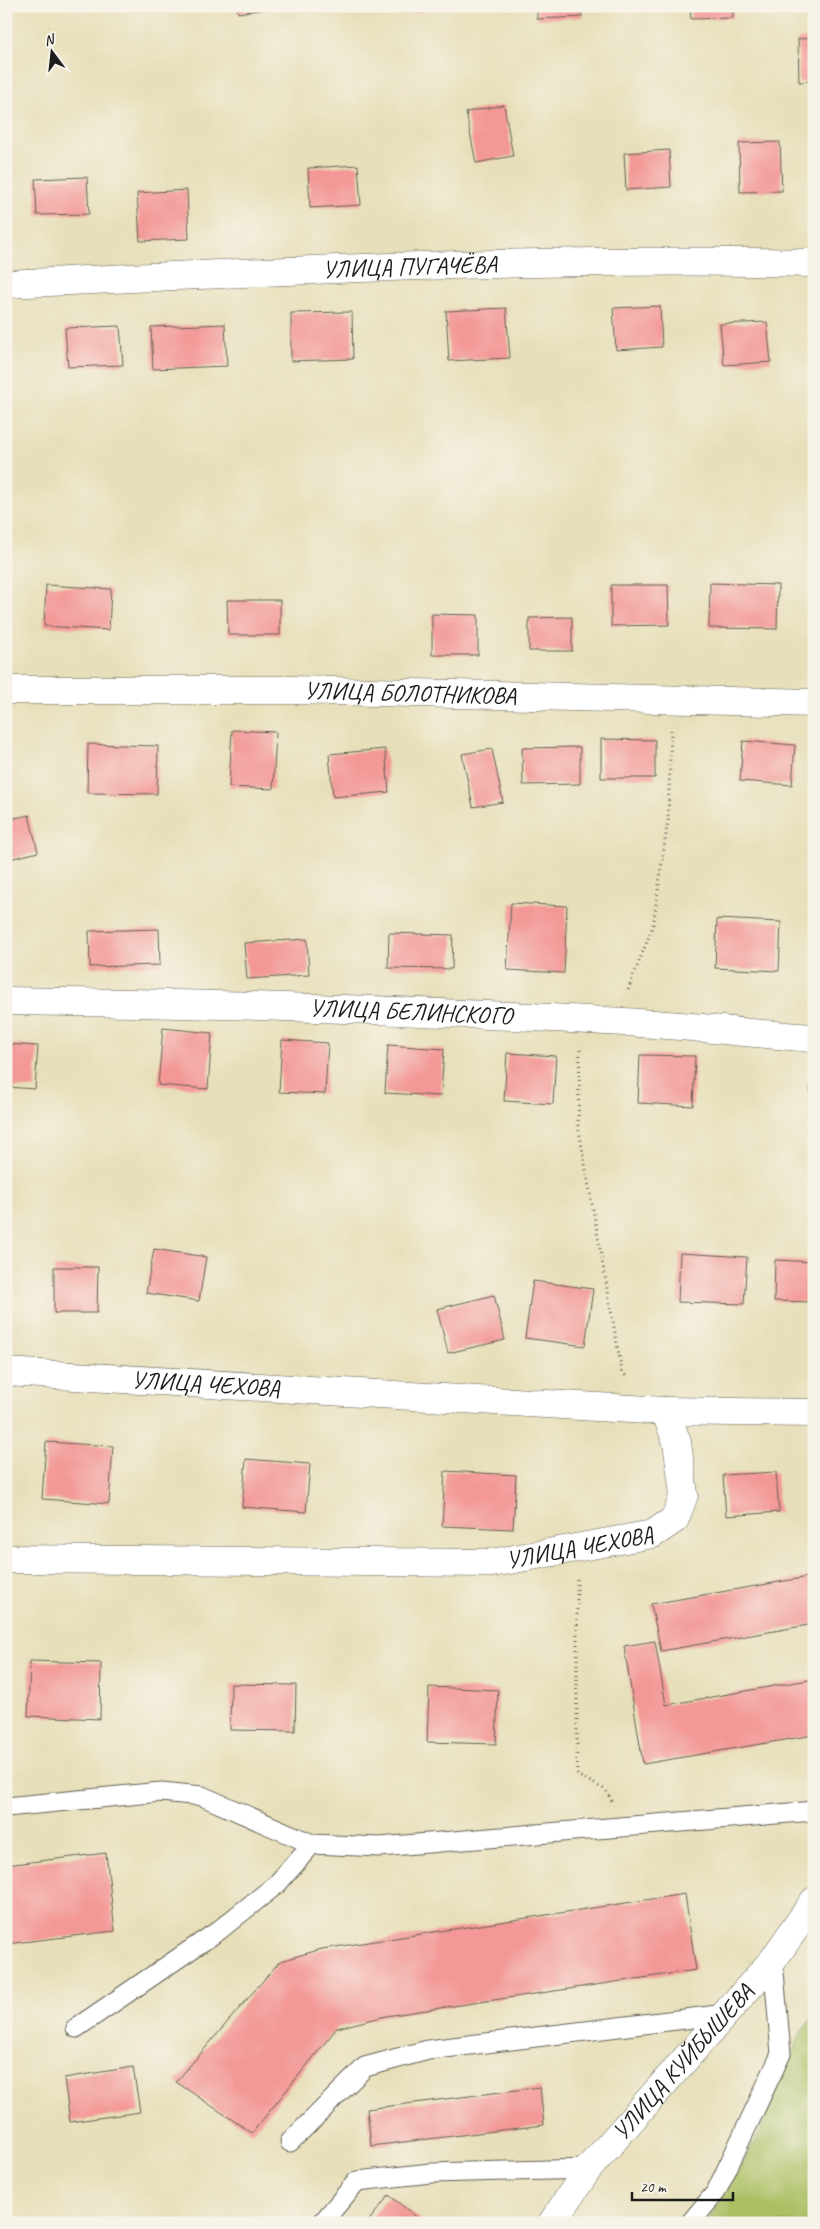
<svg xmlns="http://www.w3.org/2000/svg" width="820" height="2229" viewBox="0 0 820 2229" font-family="Caveat,sans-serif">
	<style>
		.green { fill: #abbf63; stroke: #646e40 }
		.building { fill: #f39896 }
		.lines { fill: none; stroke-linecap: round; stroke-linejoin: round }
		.lane-casing { stroke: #636053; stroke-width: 21 }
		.street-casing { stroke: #636053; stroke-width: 29 }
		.secondary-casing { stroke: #636053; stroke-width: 29 }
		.path { stroke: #636053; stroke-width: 3; stroke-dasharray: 1 4; stroke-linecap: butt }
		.lane { stroke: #fff; stroke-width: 19 }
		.street { stroke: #fff; stroke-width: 28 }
		.secondary { stroke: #fff; stroke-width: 28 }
		.labels { text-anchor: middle; stroke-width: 5; stroke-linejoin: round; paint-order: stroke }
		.street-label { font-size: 24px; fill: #1c1c1c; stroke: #f7f3e8 }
	</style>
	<rect width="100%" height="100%" fill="#f7f3e8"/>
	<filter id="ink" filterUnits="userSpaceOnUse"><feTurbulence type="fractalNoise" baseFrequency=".02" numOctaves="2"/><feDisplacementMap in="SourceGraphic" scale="10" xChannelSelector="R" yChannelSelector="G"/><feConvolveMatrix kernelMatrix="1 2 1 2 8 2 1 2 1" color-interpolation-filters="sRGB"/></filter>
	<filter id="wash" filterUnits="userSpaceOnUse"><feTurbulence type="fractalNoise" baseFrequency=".0096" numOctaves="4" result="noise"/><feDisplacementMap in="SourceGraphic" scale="20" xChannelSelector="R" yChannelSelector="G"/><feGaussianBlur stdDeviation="1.12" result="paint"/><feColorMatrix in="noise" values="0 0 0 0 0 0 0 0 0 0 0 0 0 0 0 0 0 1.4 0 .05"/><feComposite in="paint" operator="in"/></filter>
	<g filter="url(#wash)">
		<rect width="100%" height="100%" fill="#e7dfb9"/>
		<path class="green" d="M814,2017V2223H707L757,2138L803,2028Z"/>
		<g id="blocks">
			<path class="building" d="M237,6H279V7L238,13Z
				M370,6H422V12H370Z
				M537,6H581L582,17L537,19Z
				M690,6H733V18L691,19Z
				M814,38V81L799,82L798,39Z
				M504,105L513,156L476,163L466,112Z
				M780,142L782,191L740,192L739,143Z
				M669,150L671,187L626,190L624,153Z
				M358,165L361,205L310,208L308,168Z
				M87,177L89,214L37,215L35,179Z
				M187,190L189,239L140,241L137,193Z
				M660,306L662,347L616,350L613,308Z
				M506,308L510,358L449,361L446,311Z
				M352,312L353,359L291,361V313Z
				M767,322L771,362L724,365L720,324Z
				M225,324L227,366L153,369L151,327Z
				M120,326L123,365L68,367L65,328Z
				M710,583L778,585L777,629L709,628Z
				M46,585L111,589L109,630L44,626Z
				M611,585H668L669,625L611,626Z
				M227,600H280V635H228Z
				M432,614L478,615V655H432Z
				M572,617V651H529V618Z
				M232,730L276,732L273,789L229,787Z
				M601,739L655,740V778H601Z
				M743,741L795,745L792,785L740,781Z
				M88,744L158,746L157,794L87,793Z
				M580,747V784L523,785L522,748Z
				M385,749L389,792L333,797L329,754Z
				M492,749L503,802L473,807L462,754Z
				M29,815L38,852L6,860V820Z
				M511,903L567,906L564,973L507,970Z
				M717,919L781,922L779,971L715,968Z
				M159,929L160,965L90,967L89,931Z
				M389,933L453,935L452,969L388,968Z
				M307,939L309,975L247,979L244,943Z
				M163,1028L212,1033L208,1089L158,1085Z
				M282,1040L328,1043L325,1094L279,1092Z
				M6,1044L38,1046L35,1089L6,1087Z
				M388,1045L444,1049L441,1096L385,1093Z
				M507,1053L556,1056L553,1104L504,1101Z
				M640,1055L695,1056L693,1106L638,1103Z
				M811,1073H814V1118H809Z
				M154,1249L206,1257L199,1301L146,1293Z
				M680,1253L747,1257L744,1304L678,1302Z
				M775,1260L814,1262V1302L774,1301Z
				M54,1267H98L97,1313H54Z
				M533,1281L593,1289L585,1346L525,1338Z
				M494,1295L505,1340L448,1353L437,1309Z
				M46,1442L113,1446L109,1504L42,1499Z
				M246,1459L310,1464L306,1512L242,1507Z
				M445,1471L516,1475L513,1529L442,1526Z
				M776,1472L779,1512L726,1516L723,1475Z
				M814,1576V1624L661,1651L651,1604Z
				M655,1641L666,1705L814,1679V1735L643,1764L624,1646Z
				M30,1661L101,1663L100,1719L28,1716Z
				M231,1684L296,1685L295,1731L230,1730Z
				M429,1687L498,1690L496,1744L427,1742Z
				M106,1853L115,1931L6,1944V1865Z
				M685,1894L696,1970L386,2016L337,2028L252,2133L176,2082L280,1961L322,1949Z
				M133,2067L140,2112L70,2122L64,2078Z
				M540,2087L544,2125L371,2146L367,2109Z
				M389,2195L424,2223H367Z"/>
		</g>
	</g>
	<g filter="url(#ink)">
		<use href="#blocks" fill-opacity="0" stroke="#636053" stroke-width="1"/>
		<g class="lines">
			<defs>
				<path id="lane" d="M6,1807L161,1792L202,1796L312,1844L380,1847L814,1811
					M76,2028L218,1931L277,1884L312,1844
					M290,2142L365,2067L428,2050L726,2014
					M322,2223L357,2181L431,2173L588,2169
					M690,2223L716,2192L781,2054L773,1960"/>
				<g id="street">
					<path id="s1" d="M6,284C275,271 544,257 814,263"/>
					<path id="s2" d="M6,690H291L814,703"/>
					<path id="s3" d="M6,1001C212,1003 418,1010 624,1022C687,1025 750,1034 814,1038"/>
					<path id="s4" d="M6,1559L492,1563L653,1534L675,1519L684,1495L677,1442L665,1411L814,1413"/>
					<path id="s5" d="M552,2223L588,2169L773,1960L814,1901"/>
				</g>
				<g id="secondary">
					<path id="s6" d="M6,1372L665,1411"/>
				</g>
			</defs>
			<use href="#lane" class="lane-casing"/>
			<use href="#street" class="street-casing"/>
			<use href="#secondary" class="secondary-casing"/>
			<path class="path" d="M628,990L653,926L668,820L671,730
				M580,1050L578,1125L622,1372L627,1377
				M577,1579V1775L606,1790L612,1801"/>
			<use href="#lane" class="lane"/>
			<use href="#street" class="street"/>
			<use href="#secondary" class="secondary"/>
		</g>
	</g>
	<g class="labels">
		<g class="street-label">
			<text dy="8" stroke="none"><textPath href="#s1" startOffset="404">УЛИЦА ПУГАЧЁВА</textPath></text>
			<text dy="8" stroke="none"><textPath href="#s2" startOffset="404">УЛИЦА БОЛОТНИКОВА</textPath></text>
			<text dy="8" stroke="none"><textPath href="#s3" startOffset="405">УЛИЦА БЕЛИНСКОГО</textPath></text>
			<text dy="8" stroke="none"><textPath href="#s6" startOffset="200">УЛИЦА ЧЕХОВА</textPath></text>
			<text dy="8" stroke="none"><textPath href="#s4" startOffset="575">УЛИЦА ЧЕХОВА</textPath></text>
			<text dy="8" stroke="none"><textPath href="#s5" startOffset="208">УЛИЦА КУЙБЫШЕВА</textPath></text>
		</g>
	</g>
	<rect width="820" height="2229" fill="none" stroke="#f7f3e8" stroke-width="25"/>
	<g transform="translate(52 52) rotate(345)" stroke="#f7f3e8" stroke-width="4" paint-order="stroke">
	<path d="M0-4L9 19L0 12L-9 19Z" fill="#1c1c1c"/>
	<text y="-8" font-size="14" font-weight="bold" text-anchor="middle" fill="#1c1c1c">N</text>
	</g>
	<path d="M632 2192v8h101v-8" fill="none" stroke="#1c1c1c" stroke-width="2.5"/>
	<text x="640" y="2192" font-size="15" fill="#1c1c1c" stroke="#f7f3e8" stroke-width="4" paint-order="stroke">20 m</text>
</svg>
